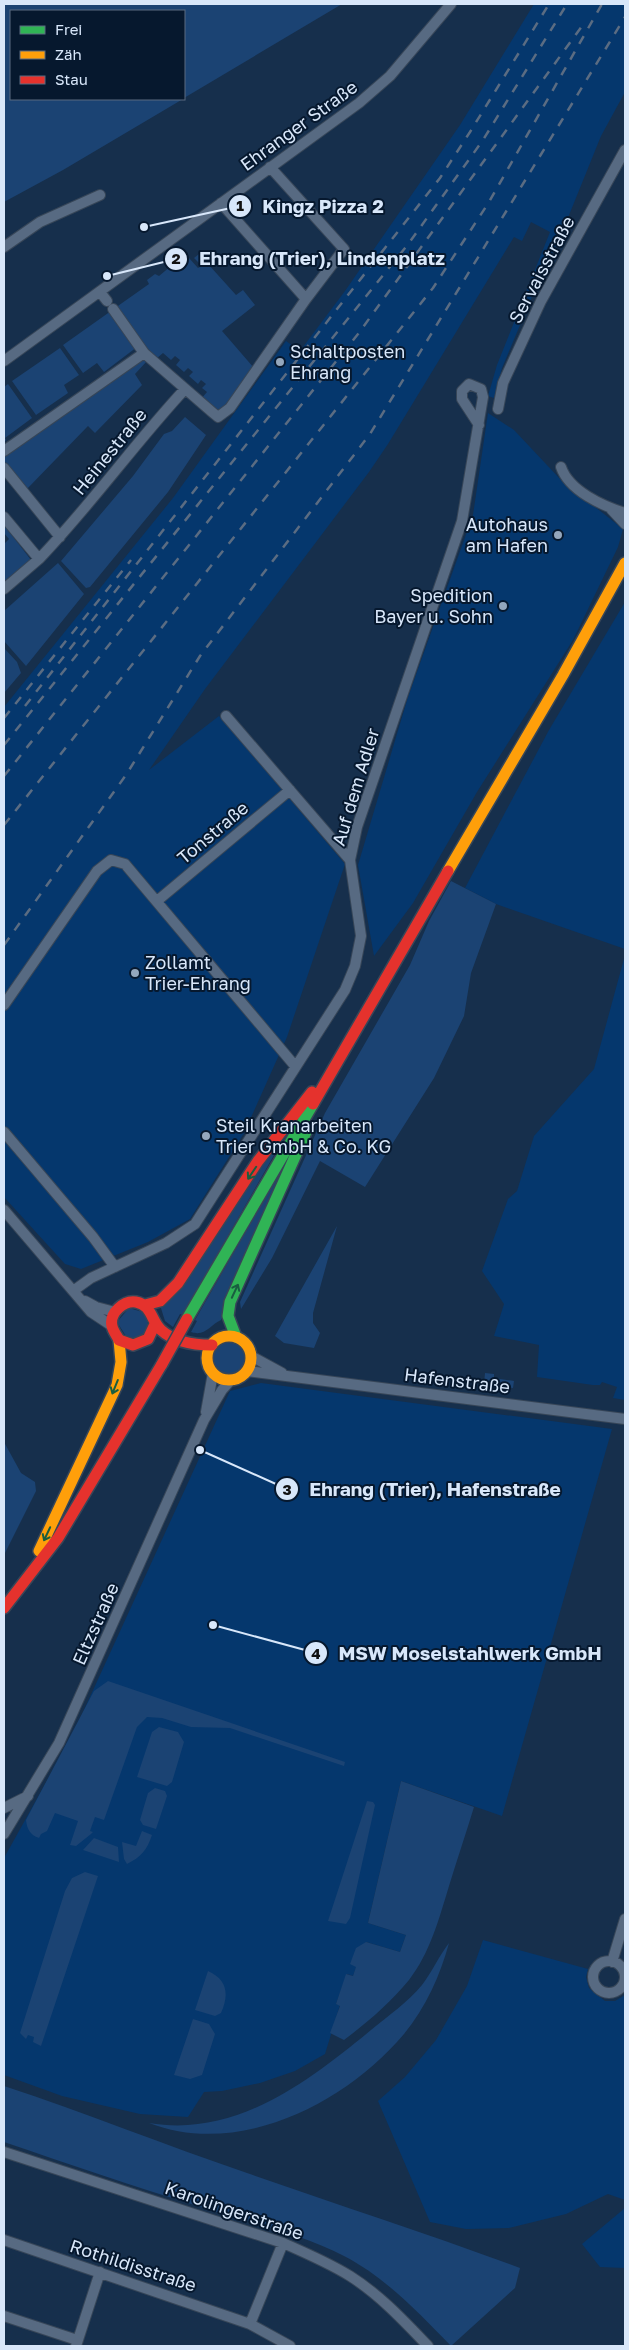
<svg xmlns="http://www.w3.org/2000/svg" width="629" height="2350" viewBox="0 0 629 2350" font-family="'Golos Text',sans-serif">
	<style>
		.built { fill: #05376d }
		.green { fill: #1b4373 }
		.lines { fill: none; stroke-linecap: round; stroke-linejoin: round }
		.street-casing { stroke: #374658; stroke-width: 12 }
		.fast-casing { stroke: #374658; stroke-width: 14 }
		.slow-casing { stroke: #374658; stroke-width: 14 }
		.jam-casing { stroke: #374658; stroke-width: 14 }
		.street { stroke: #576a82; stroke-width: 10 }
		.fast { stroke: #30b455; stroke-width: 11 }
		.slow { stroke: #ff9f0a; stroke-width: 11 }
		.jam { stroke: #e5322d; stroke-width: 11 }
		.rail { stroke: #5b6c82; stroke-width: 2.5; stroke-dasharray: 9 9; stroke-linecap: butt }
		.jam-bridge-casing { stroke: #374658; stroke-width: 14; stroke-linecap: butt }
		.jam-bridge { stroke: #e5322d; stroke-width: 11 }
		.oneway { stroke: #195e40 }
		.poi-dot { fill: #94a7bd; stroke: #06182e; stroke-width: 2 }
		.labels { text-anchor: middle; stroke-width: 4; stroke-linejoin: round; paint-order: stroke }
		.street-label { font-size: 18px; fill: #d8e7fa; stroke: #06182e }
		.poi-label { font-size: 18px; fill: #d8e7fa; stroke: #06182e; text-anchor: start }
		.leader { fill: none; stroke: #d8e7fa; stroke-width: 2 }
		.callout-dot { fill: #d8e7fa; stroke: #06182e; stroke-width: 2 }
		.mark-label { font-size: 15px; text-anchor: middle; font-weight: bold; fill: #111 }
		.callout-label { font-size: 19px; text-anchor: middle; font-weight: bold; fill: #d8e7fa; stroke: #06182e; stroke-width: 4; stroke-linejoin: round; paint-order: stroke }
	</style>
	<rect width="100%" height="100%" fill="#162f4c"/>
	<path class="built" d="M534,4H625V92L601,136L563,230L533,294L502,368L494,398L488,396L497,365L550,232L531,222L522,241L514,237L388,444L369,472L205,689L149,770L219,716L345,864L287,1037L244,1133L190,1219L148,1242L81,1269L65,1264L4,1197V707L173,498L286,341L300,351L345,291L460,125Z
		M488,413L514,430L561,480L623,529L618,547L573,640L477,792L413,903L374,956L358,865L408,697L473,515Z
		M625,602V949L496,904L465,888L549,730Z
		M625,955V1400L613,1398L617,1387L602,1382L600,1385H593L537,1377L539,1345L494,1336L504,1304L482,1271L508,1199L517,1191L534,1136L594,1069Z
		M261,1383L612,1429L502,1816L401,1781L368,1923L406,1935L400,1952L366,1942L353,1976L347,1974L336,2004L340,2005L325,2054L295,2071L260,2083L222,2091L204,2092L188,2117L140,2114L62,2096L4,2075V1858L73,1734L230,1391Z
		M483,1940L588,1969L586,1977L589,1988L605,2001H615L625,1995V2200L608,2194L566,2214L509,2228L466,2229L430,2222L378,2101L405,2077L436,2040L467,1986Z
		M625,2208V2268L600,2267L582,2244Z"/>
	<path class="green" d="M4,4H342L184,98V11H11V99H183L63,170L4,202Z
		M199,254L236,295L243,290L255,305L222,331L254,368L221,411L216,410L201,399L207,392L202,388L206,384L201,380L198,384L189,376L193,372L188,368L184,372L176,365L180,360L175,356L171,360L163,353L156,359L144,348L115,308L149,284L147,280L155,274L159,276L177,261L180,265L189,258L198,268L202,266L194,258Z
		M111,311L137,347L104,372L97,363L83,373L63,345Z
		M60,348L79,375L64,385L68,393L36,415L12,381Z
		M143,359L147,361L135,374L142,385L95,433L88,426L26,490L5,464L4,455Z
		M8,384L32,418L5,438L6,440L4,442V387Z
		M185,417L206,435L168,492L90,587L86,588L61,561L133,476L164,434L172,431Z
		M4,525L31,560L4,584V544L9,539L4,533Z
		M58,563L84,594L26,666L4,641V611Z
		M4,648L17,662L21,673L4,693Z
		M451,881L496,904L471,973L464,1016L434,1078L365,1187L320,1161L272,1258L241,1309L240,1302L325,1113L410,965L429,921Z
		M294,1120L183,1315L180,1314L173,1327L165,1321L160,1305Z
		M298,1140L221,1320C210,1325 205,1337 191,1332L197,1321L195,1320Z
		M337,1226L313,1313V1323L320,1333L314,1348L284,1343L275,1336Z
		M129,1308L146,1313L149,1331L129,1341L117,1322Z
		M213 1358a16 16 0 1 1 32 0a16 16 0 1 1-32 0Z
		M485,1373L494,1374V1378L514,1381L513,1388L484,1384Z
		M4,1442L21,1473L35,1482L36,1491L4,1555Z
		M108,1681L345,1762L344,1766L230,1728L191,1727L162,1718L147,1717L137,1727L104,1820L95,1817L90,1831L93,1832L91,1834L76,1846L70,1845L78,1821L55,1813L47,1831L41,1834L39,1838C30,1835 27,1829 26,1820L94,1691Z
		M159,1727L178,1732L184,1742L172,1782L167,1786L137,1777L152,1732Z
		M401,1781L474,1807C466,1833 457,1860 449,1886C439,1919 430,1953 409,1980C390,2003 368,2022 344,2040L330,2033L340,2006L336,2004L346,1974L353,1976L356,1967L350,1964L356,1948L366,1942L400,1952L406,1935L368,1923Z
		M155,1788L165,1791L167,1796L156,1829L143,1825L140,1820L148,1793Z
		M367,1801L373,1802L375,1805L350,1918L346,1924L328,1921Z
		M142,1831L152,1835C147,1850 141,1857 127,1864L124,1859L122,1842L136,1846Z
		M94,1838L118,1847L119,1862L83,1850Z
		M85,1872L98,1876L41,2046L33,2042L34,2037L28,2035L26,2039L20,2033L65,1891L72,1878Z
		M449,1943C440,1976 426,2007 404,2034C346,2103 239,2158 149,2123C235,2138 308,2082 371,2030C388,2016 408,2002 422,1985C432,1972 439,1956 449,1943Z
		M208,1971C228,1980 229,1995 221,2013L215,2016L195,2010Z
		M193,2019L209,2024L215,2034L202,2075L190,2079L174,2075Z
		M4,2086C86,2113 165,2145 247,2173C338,2205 429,2234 520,2268L515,2288L451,2346C419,2313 385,2277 344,2256C300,2233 248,2222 201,2207C135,2187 69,2164 4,2142Z"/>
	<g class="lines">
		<defs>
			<path id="street" d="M221,203L306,299
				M4,247L40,222L100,195
				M100,292L107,301
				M113,309L144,353L212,412L218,417L230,408L306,299L344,249L270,167
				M4,361L359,103L390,76L451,4
				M498,409L503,383L541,301L625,150
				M4,451L144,353
				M561,467C569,491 603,506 625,513
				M4,468L60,537
				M611,509L625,524
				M4,517L39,559L4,589
				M39,559C91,505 134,444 185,389
				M226,716L350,860
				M157,901L290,790
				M4,1005L97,871L111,860L125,864L295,1066
				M4,1132L93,1237L115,1267
				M4,1210L91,1312L112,1326
				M73,1291L91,1278L166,1243L195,1224L345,990L355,966L361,936L350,860L357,827L462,521L483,397L481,389L469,384L462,391V399L479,425
				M85,1301L96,1307L115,1312
				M251,1356L282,1373
				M247,1371L625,1419
				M206,1412L213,1373
				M4,1808L28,1796
				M4,1834L59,1743L204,1420L222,1390L231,1380
				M593 1977a16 16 0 1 1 32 0a16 16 0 1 1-32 0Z
				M612,1962L625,1919
				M4,2152L283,2243C306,2253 329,2263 350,2276C380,2295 404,2321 428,2346
				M4,2240L250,2324L290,2346
				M4,2316L77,2340
				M250,2324L283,2243
				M76,2346L100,2272"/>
			<path id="fast" d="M187,1319L313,1104
				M236,1337L228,1316L230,1302L306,1132"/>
			<path id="slow" d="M448,871L563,675L625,563
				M207 1358a22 22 0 1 1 44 0a22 22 0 1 1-44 0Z
				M39,1551L117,1385L121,1362L119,1340"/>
			<path id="jam" d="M313,1104L448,871
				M145,1305L160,1301L178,1283L258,1161L312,1092
				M155,1324L148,1339L133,1345L119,1340C117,1336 113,1331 112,1326C109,1313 124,1300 136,1302C152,1305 151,1321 161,1330C174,1342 195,1345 212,1345
				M4,1608L58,1538L162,1364"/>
		</defs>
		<use href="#street" class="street-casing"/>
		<use href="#fast" class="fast-casing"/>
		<use href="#slow" class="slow-casing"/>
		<use href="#jam" class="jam-casing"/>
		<use href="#street" class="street"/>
		<use href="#fast" class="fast"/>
		<use href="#slow" class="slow"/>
		<use href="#jam" class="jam"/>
		<path class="rail" d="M25,706L440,178L470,132L549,4
			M4,718L131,560
			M4,745L409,243L483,140L567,4
			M4,776L358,334L585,22
			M4,825L433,288L489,202L602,4
			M4,945L126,775L200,656L370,434L625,17"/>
		<defs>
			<path id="jam-bridge" d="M162,1364L187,1319"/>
		</defs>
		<use href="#jam-bridge" class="jam-bridge-casing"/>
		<use href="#jam-bridge" class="jam-bridge"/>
	</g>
	<defs><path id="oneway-shaft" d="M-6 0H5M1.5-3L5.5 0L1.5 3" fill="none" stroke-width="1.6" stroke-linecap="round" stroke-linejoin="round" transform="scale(1.25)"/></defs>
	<g class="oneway">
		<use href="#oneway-shaft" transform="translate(252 1173) rotate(124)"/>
		<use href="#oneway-shaft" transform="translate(235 1291) rotate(-65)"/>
		<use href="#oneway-shaft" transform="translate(115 1387) rotate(112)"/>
		<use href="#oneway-shaft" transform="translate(47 1534) rotate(115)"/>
	</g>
	<g class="poi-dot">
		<circle cx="280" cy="362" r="5"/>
		<circle cx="558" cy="535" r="5"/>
		<circle cx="503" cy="606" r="5"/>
		<circle cx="135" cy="973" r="5"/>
		<circle cx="206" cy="1136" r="5"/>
	</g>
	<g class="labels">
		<g class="street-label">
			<text transform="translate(299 126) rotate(-36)" y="6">Ehranger Straße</text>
			<text transform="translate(542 270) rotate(-62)" y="6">Servaisstraße</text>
			<text transform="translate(110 452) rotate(-51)" y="6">Heinestraße</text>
			<text transform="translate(356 787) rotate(-73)" y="6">Auf dem Adler</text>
			<text transform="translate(213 833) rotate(-40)" y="6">Tonstraße</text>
			<text transform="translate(457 1381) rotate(7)" y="6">Hafenstraße</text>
			<text transform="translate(96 1624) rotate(-66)" y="6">Eltzstraße</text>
			<text transform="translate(234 2211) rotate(19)" y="6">Karolingerstraße</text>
			<text transform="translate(133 2266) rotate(18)" y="6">Rothildisstraße</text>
		</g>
		<g class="poi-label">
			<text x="290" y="358">Schaltposten<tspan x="290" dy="21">Ehrang</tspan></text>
			<text x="548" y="531" text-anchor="end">Autohaus<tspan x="548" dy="21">am Hafen</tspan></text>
			<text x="493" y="602" text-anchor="end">Spedition<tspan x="493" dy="21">Bayer u. Sohn</tspan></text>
			<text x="145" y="969">Zollamt<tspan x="145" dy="21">Trier-Ehrang</tspan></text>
			<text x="216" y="1132">Steil Kranarbeiten<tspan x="216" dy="21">Trier GmbH &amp; Co. KG</tspan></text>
		</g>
	</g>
	<path class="leader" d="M144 227L240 206M107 276L176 259M200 1450L287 1489M213 1625L316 1653"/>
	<g class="callout-dot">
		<circle cx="144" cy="227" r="5"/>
		<circle cx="107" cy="276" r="5"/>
		<circle cx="200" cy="1450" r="5"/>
		<circle cx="213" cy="1625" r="5"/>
		<circle cx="240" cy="206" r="12"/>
		<circle cx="176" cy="259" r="12"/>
		<circle cx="287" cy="1489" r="12"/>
		<circle cx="316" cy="1653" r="12"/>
	</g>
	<g class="mark-label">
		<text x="240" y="211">1</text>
		<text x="176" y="264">2</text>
		<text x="287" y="1495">3</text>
		<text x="316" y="1659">4</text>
	</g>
	<g class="callout-label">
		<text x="323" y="213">Kingz Pizza 2</text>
		<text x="322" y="265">Ehrang (Trier), Lindenplatz</text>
		<text x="435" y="1496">Ehrang (Trier), Hafenstraße</text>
		<text x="470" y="1660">MSW Moselstahlwerk GmbH</text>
	</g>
	<rect width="629" height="2350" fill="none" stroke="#d8e7fa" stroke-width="10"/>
	<rect x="10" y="10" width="175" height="90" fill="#06182e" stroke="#5a6b80"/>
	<rect x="20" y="26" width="25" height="8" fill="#30b455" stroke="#5a6b80"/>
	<text x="55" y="35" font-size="15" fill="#d8e7fa">Frei</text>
	<rect x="20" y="51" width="25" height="8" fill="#ff9f0a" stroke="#5a6b80"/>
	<text x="55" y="60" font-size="15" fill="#d8e7fa">Zäh</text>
	<rect x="20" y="76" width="25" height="8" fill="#e5322d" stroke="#5a6b80"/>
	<text x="55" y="85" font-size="15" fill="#d8e7fa">Stau</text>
</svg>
